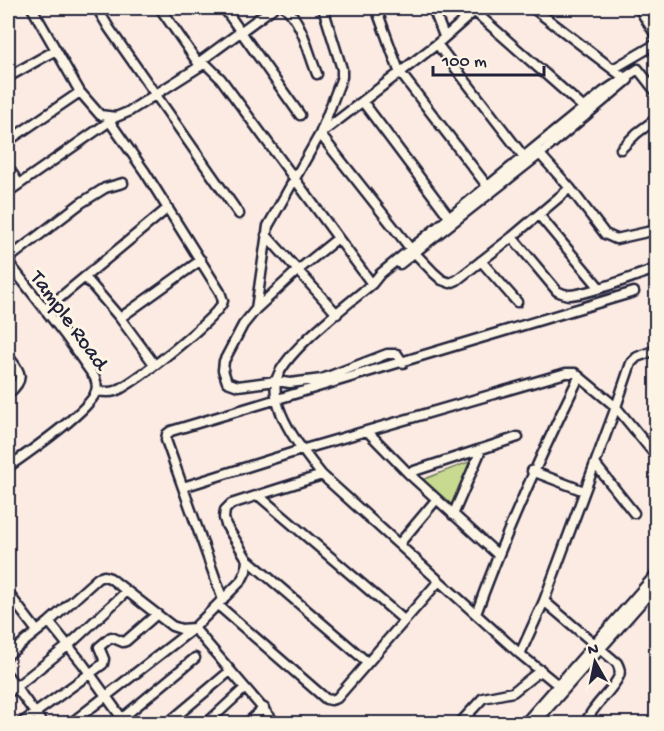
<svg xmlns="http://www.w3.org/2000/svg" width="664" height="731" viewBox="0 0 664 731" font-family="'Gochi Hand',sans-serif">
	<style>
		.park { fill: #c7da8f; stroke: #747e65; stroke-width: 1.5 }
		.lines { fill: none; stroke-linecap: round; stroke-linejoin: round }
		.minor-casing { stroke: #22223b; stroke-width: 13 }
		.minor { stroke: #fcf5e5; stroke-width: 8 }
		.labels { text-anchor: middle; stroke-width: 6; stroke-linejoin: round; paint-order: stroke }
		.street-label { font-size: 22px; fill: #22223b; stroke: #fcf5e5 }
	</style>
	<rect width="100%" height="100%" fill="#fbebe3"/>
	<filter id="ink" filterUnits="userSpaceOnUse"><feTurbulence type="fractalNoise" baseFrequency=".0167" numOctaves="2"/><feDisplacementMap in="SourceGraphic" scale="12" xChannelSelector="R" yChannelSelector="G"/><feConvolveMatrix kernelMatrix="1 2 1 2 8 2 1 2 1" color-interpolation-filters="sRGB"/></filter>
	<g filter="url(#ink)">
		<path class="park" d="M479,458L453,513L419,481Z"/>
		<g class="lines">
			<defs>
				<path id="minor" d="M32,8L80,92L100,115L116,117L128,112L202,65
					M97,8L109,28L239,214
					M160,8L198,63L208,66L221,79L372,284
					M224,8L300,115
					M286,8C303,24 308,52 317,74
					M323,8L342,69V77L320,134L268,226L256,309L243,325L224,361L223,370L227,382L238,386L276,381L290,383L322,379L387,354H397L403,363
					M376,8L399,71L488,187
					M433,8L444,36
					M478,8L437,44L320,134L410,248L434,273L442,280L450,283L457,280L512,237L570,188
					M533,8L627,80
					M639,8L656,36
					M474,11L584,108
					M437,44L524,157
					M198,63L273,8
					M613,69L656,44
					M8,77L56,50
					M363,102L450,218
					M8,141L80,92
					M621,149L637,133L656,119
					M537,151L570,188L605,234L616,239L656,230
					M8,167L19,184
					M8,192L113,119
					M539,215L599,287
					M266,235L337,314
					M512,237L557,291C561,293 565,295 570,295C594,293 633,276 656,269
					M8,259L81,203L105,188L123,183
					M481,261L517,302
					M8,262L65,335L95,378C96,382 98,386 96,391C92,409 25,455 8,467
					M400,264L540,154L628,80
					M85,277L120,318L154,364
					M257,308L297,271L338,238
					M45,310L168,208
					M120,318L201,260
					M656,350L637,357L631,363L616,407L656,456
					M8,356C21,373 26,379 8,394
					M97,391C103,392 109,393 115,391C132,386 220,316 223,301L220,292L145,172L110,122
					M368,432L408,473L497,554
					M595,464L634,513
					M532,471L584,491
					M408,473L518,437
					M322,475L231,504L225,510L224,518L226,525L247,559L367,662
					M183,487L301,450L566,373H575L616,407L544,601L520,654
					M258,495L404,620
					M453,515L481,450
					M399,544L436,500
					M8,593L37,631
					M649,594L656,599
					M223,600L166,440L167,434L171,431L634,292
					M544,601L617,663C619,667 621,671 619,676C612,692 593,704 585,724
					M218,605L326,699L331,700L337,698L439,581
					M476,614C506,531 540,456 579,377
					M49,622L83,664L126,724
					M8,655L49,622L98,578L104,576L110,578L172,626L181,629L194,628L276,724
					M8,676L43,724
					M564,690L520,654L322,475C304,453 271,412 276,382C280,355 349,303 372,284L380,274L603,92L638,69L656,92
					M8,693L69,645L127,591
					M20,724L103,664L104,659L99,647L111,637L123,642L126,641L157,614
					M70,724L194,628L241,581L246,571L247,559
					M115,724L195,658
					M167,724L230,671
					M206,724L245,688
					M246,724L264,708
					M459,724L483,698L513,692L541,670
					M524,724L656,574
					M534,724L656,586"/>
			</defs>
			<use href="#minor" class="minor-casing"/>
			<use href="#minor" class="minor"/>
		</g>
	</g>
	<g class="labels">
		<g class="street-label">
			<text transform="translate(71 319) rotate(54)" y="8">Tample Road</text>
		</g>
	</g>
	<rect width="664" height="731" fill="none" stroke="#fcf5e5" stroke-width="30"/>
	<rect x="15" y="15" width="634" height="701" fill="none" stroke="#22223b" stroke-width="2" filter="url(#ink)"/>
	<g transform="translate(595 662) rotate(351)" stroke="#fcf5e5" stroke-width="4.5" paint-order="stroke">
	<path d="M0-4.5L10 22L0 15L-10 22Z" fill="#22223b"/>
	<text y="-9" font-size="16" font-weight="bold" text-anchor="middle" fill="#22223b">N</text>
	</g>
	<path d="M433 66v9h111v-9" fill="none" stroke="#22223b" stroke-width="3"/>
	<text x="442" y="66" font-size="18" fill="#22223b" stroke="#fcf5e5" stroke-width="4.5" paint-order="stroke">100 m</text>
</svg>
